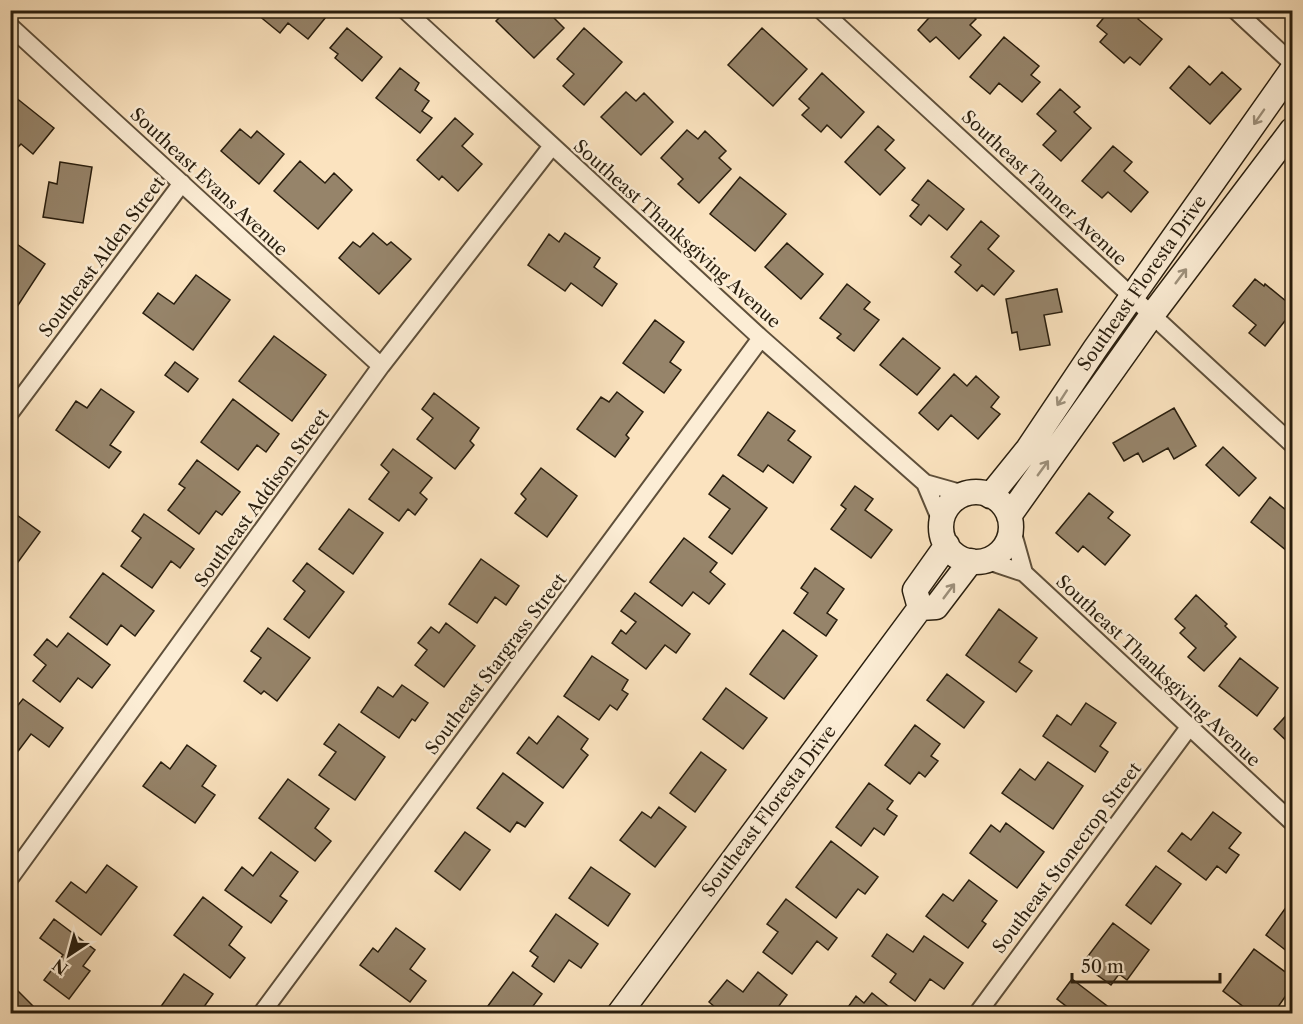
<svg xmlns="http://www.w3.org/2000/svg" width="1303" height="1024" viewBox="0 0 1303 1024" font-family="'Libre Caslon Text',serif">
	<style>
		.building { fill: #96846a; stroke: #291e0e; stroke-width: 1.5 }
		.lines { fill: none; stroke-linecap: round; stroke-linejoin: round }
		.street-casing { stroke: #5e4f3a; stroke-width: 20 }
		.secondary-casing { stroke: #291e0e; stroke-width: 27 }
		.street { stroke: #fcedd5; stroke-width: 16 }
		.secondary { stroke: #fcedd5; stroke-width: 24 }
		.oneway { stroke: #9d907b }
		.labels { text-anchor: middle; stroke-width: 5; stroke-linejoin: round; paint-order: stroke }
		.street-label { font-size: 18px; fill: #291e0e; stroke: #fcedd5 }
	</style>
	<rect width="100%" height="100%" fill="#fbe3bf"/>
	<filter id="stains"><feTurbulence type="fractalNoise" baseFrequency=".00333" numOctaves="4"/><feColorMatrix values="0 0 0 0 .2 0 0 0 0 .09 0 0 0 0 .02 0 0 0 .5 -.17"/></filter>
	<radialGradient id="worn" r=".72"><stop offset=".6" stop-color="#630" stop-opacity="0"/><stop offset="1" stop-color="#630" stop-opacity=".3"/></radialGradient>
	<path class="building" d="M262,10H318L326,17L308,39L288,23L280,33L258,15Z
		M507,10H546L564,28L534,58L496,21Z
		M936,10H967L976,19L970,25L981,35L959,59L936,37L930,42L918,30Z
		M1110,10H1145L1138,19L1162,39L1140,65L1130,57L1124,63L1100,42L1107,34L1097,26Z
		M347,28L382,57L362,81L335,58L338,54L330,48Z
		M584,28L622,62L584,105L563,86L574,74L557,59Z
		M762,28L807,69L773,106L728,65Z
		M1004,37L1039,66L1031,75L1040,82L1022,102L999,83L990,94L970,77Z
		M1189,66L1210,85L1222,72L1241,89L1210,124L1170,88Z
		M400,68L419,83L415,90L429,101L422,111L432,118L420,133L376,98Z
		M822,73L864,112L841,138L827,125L821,132L802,115L809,108L799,99Z
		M1060,89L1080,107L1074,112L1091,128L1061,161L1043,145L1056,131L1037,114Z
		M626,92L636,101L644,93L673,122L641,155L601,117Z
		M10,93L54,128L33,154L21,144L14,151L10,148Z
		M455,118L473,134L462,146L482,164L458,191L442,176L439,180L417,160Z
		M878,126L894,140L885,150L905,168L880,195L845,162Z
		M240,129L251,138L257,131L284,154L259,184L221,151Z
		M687,130L698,139L705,131L726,151L719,158L731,169L699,203L678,184L683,179L661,158Z
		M1113,146L1132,162L1124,171L1148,192L1131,212L1108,192L1102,198L1082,181Z
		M300,161L325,183L334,173L352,190L318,229L274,191Z
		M60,162L92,167L83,223L43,217L49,182L57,184Z
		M740,177L786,214L755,251L710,214Z
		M928,180L964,209L947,230L929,215L921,225L910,216L919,205L912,200Z
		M981,221L999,236L988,249L1014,271L994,295L982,285L977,291L955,272L961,265L951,257Z
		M373,233L387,245L391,242L411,259L379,294L339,258L353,242L360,247Z
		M565,233L600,258L594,267L617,284L602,306L571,283L565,291L528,265L549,234L559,242Z
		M14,242L45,264L15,310L10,306V247Z
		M787,243L823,274L801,299L765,267Z
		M196,275L230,300L193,350L143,313L158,293L174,304Z
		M1255,279L1264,286L1265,284L1292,306V312L1265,346L1249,333L1256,325L1233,306Z
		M847,284L870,302L864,309L879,320L854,351L837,338L841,334L820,318Z
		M1057,289L1062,312L1044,315L1050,345L1020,350L1017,332L1012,333L1006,299Z
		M655,320L684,342L670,362L681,370L664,393L623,363Z
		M274,336L326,375L292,421L239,381Z
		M903,338L940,368L917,395L880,365Z
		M175,362L198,379L188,392L165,375Z
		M954,374L967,386L976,376L999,397L991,407L1000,414L978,439L951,415L938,430L919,413Z
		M101,389L134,412L110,445L121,452L109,468L56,430L76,401L87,408Z
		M617,392L643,412L626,435L629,438L615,457L577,429L601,397L609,402Z
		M434,393L479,428L470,441L474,445L455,469L417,439L433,418L422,409Z
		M233,399L279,434L266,452L257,445L238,470L201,442Z
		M1174,408L1196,446L1174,459L1168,448L1143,462L1138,453L1124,461L1113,443Z
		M768,412L795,431L788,440L811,457L793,483L768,465L763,472L738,455Z
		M1223,447L1256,478L1239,496L1206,465Z
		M393,449L432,478L420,493L427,499L415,515L408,509L399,521L369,499L389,472L381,465Z
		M197,460L240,492L222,515L216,511L199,534L168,510L185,488L179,484Z
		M541,468L577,496L547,537L515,513L526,499L521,494Z
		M723,475L767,508L732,554L709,537L730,509L709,494Z
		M855,486L873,499L865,510L892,530L871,558L831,529L846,509L841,505Z
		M1089,493L1113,512L1108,518L1130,535L1105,565L1083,546L1078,552L1056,533Z
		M1270,497L1292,515V555L1251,522Z
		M349,509L383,533L353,574L319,549Z
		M10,510L40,532L13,569L10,567Z
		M144,514L194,549L180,568L171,561L152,588L121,566L141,538L132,531Z
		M684,538L717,563L710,572L725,584L709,604L693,592L682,606L650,582Z
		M481,559L519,586L506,605L495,597L477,623L449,604Z
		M307,563L344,592L309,638L284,619L305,591L293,581Z
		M815,568L844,589L827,613L837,620L826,636L794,613L808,593L801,588Z
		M103,573L154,611L135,636L121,625L107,645L70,617Z
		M635,593L690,634L676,653L665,645L646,669L612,643L621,630L626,634L636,622L621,611Z
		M1196,595L1227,624L1225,626L1236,637L1204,671L1188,657L1196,648L1180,633L1185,628L1175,619Z
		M999,609L1037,638L1019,662L1032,671L1016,692L966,655Z
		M446,623L475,646L444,687L415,665L427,650L418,643L431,627L439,633Z
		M268,628L310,658L277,701L264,691L261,694L244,681L261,658L251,651Z
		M783,630L817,656L784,699L750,674Z
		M68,633L110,665L92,688L78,678L60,702L33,681L46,665L34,655L47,639L57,647Z
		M592,656L628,680L622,690L628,694L617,710L610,705L599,720L564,696Z
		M1240,658L1278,688L1257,716L1219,686Z
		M947,674L984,702L964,728L927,700Z
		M402,685L428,703L415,721L412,719L399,738L361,712L378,687L393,697Z
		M726,688L767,718L743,749L703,719Z
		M23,699L63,728L49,747L31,734L16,754L10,749V715Z
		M1086,703L1116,723L1100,746L1108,752L1095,772L1043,736L1057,715L1071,725Z
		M1292,709V746L1274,729Z
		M558,716L588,739L581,749L588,755L563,788L517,753L529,737L537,744Z
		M339,724L385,757L355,800L319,775L336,752L324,744Z
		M915,725L940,744L931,756L938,761L925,777L919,772L910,784L885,765Z
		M187,745L216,766L202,786L215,795L195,823L143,786L161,762L170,769Z
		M701,752L726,770L695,812L670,793Z
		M1048,762L1083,786L1053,829L1002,793L1020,769L1035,780Z
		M503,773L543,803L525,827L517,822L510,832L477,808Z
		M288,779L329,809L315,828L331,841L315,861L259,818Z
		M869,783L893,801L887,809L897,816L884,835L874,828L861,846L836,827Z
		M659,807L686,827L655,867L620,840L642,812L651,818Z
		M1213,812L1241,833L1229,848L1239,855L1226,873L1217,866L1206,880L1168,851L1182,833L1191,840Z
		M1006,823L1044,852L1017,888L970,853L991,825L1000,832Z
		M465,832L490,850L460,890L435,871Z
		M831,841L878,877L865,894L858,889L836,918L796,887Z
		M271,852L298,872L280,896L287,901L271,923L225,890L242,867L253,876Z
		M107,865L137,887L101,935L56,901L71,882L86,893Z
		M1156,866L1181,884L1151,924L1126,905Z
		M591,867L630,894L608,926L569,898Z
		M969,880L997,901L982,921L986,924L968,948L926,916L943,894L953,901Z
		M203,897L242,927L229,945L245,958L230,978L174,935Z
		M786,899L837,938L828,950L817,941L792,974L763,952L778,932L767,924Z
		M1292,899V955L1266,935Z
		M556,914L598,944L581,968L569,960L554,982L532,966L538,957L530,951Z
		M54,919L95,950L83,966L90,971L69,999L44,980L63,955L40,938Z
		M1113,923L1149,950L1127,980L1119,974L1111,985L1082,964Z
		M396,928L425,949L410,969L426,981L410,1002L360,965L373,948L378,952Z
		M887,934L913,952L924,936L963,963L944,989L930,979L915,1001L890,982L896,974L872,956Z
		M1254,949L1292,977V987L1273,1014H1253L1223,991Z
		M513,972L542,994L530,1010L535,1014H482Z
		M758,972L787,995L773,1014H723L709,1002L727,980L743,992Z
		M184,974L213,994L199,1014H160L157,1012Z
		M1072,979L1111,1009L1107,1014H1068L1071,1010L1057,999Z
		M10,983L33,1006L26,1014H10Z
		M872,993L898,1014H843L856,996L864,1003Z"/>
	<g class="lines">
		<defs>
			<path id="street" d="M405,10L761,338L925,483
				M821,10L1292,444
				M1235,10L1292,63
				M10,26L381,366
				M10,413L182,183
				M941,521L925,483L964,494
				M985,560L1024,573L1010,523
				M1024,573L1292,822
				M10,878L381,366L552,146
				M261,1014L761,338
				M977,1014L1190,726"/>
			<path id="secondary" d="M941 527a35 35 0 1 1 70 0a35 35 0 1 1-70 0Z
				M990,496L1028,449L1095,349L1292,70
				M1009,516L1152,315L1292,130
				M920,608L936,607L971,561
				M619,1014L920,608L915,590L947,545"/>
		</defs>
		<use href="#street" class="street-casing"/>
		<use href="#secondary" class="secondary-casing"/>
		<use href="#street" class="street"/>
		<use href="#secondary" class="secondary"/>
	</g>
	<defs><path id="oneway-shaft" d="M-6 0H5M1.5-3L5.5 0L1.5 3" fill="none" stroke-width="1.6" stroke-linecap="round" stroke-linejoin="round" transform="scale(1.5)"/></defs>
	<g class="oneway">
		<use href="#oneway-shaft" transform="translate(1259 117) rotate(125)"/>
		<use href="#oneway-shaft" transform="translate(1181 276) rotate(-53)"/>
		<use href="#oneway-shaft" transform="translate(1062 398) rotate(123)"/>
		<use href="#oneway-shaft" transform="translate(1043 468) rotate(-54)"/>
		<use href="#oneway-shaft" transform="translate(949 591) rotate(-53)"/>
	</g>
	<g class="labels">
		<g class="street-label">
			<text transform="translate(209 182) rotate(43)" y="6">Southeast Evans Avenue</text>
			<text transform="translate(1044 188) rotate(43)" y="6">Southeast Tanner Avenue</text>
			<text transform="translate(677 234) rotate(42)" y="6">Southeast Thanksgiving Avenue</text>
			<text transform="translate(102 257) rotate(-53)" y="6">Southeast Alden Street</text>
			<text transform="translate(1142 283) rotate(-55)" y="6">Southeast Floresta Drive</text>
			<text transform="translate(262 498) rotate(-54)" y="6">Southeast Addison Street</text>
			<text transform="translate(496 664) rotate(-53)" y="6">Southeast Stargrass Street</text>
			<text transform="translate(1158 671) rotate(43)" y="6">Southeast Thanksgiving Avenue</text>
			<text transform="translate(769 811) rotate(-53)" y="6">Southeast Floresta Drive</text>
			<text transform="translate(1067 858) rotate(-53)" y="6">Southeast Stonecrop Street</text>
		</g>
	</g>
	<rect width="1303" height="1024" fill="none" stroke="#fbe3bf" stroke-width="36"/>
	<rect x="12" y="12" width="1279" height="1000" fill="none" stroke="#291e0e" stroke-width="3"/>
	<rect x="18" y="18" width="1267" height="988" fill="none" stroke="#291e0e" stroke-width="1.5"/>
	<g transform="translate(69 955) rotate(216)" stroke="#fcedd5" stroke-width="4.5" paint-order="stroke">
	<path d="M0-4.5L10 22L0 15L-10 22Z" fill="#291e0e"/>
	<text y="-9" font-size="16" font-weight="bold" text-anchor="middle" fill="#291e0e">N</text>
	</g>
	<path d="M1072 973v9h148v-9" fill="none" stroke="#291e0e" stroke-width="3"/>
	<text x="1081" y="973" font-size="18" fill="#291e0e" stroke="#fcedd5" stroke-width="4.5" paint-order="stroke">50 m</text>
	<rect width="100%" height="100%" filter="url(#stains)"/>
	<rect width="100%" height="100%" fill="url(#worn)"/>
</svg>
